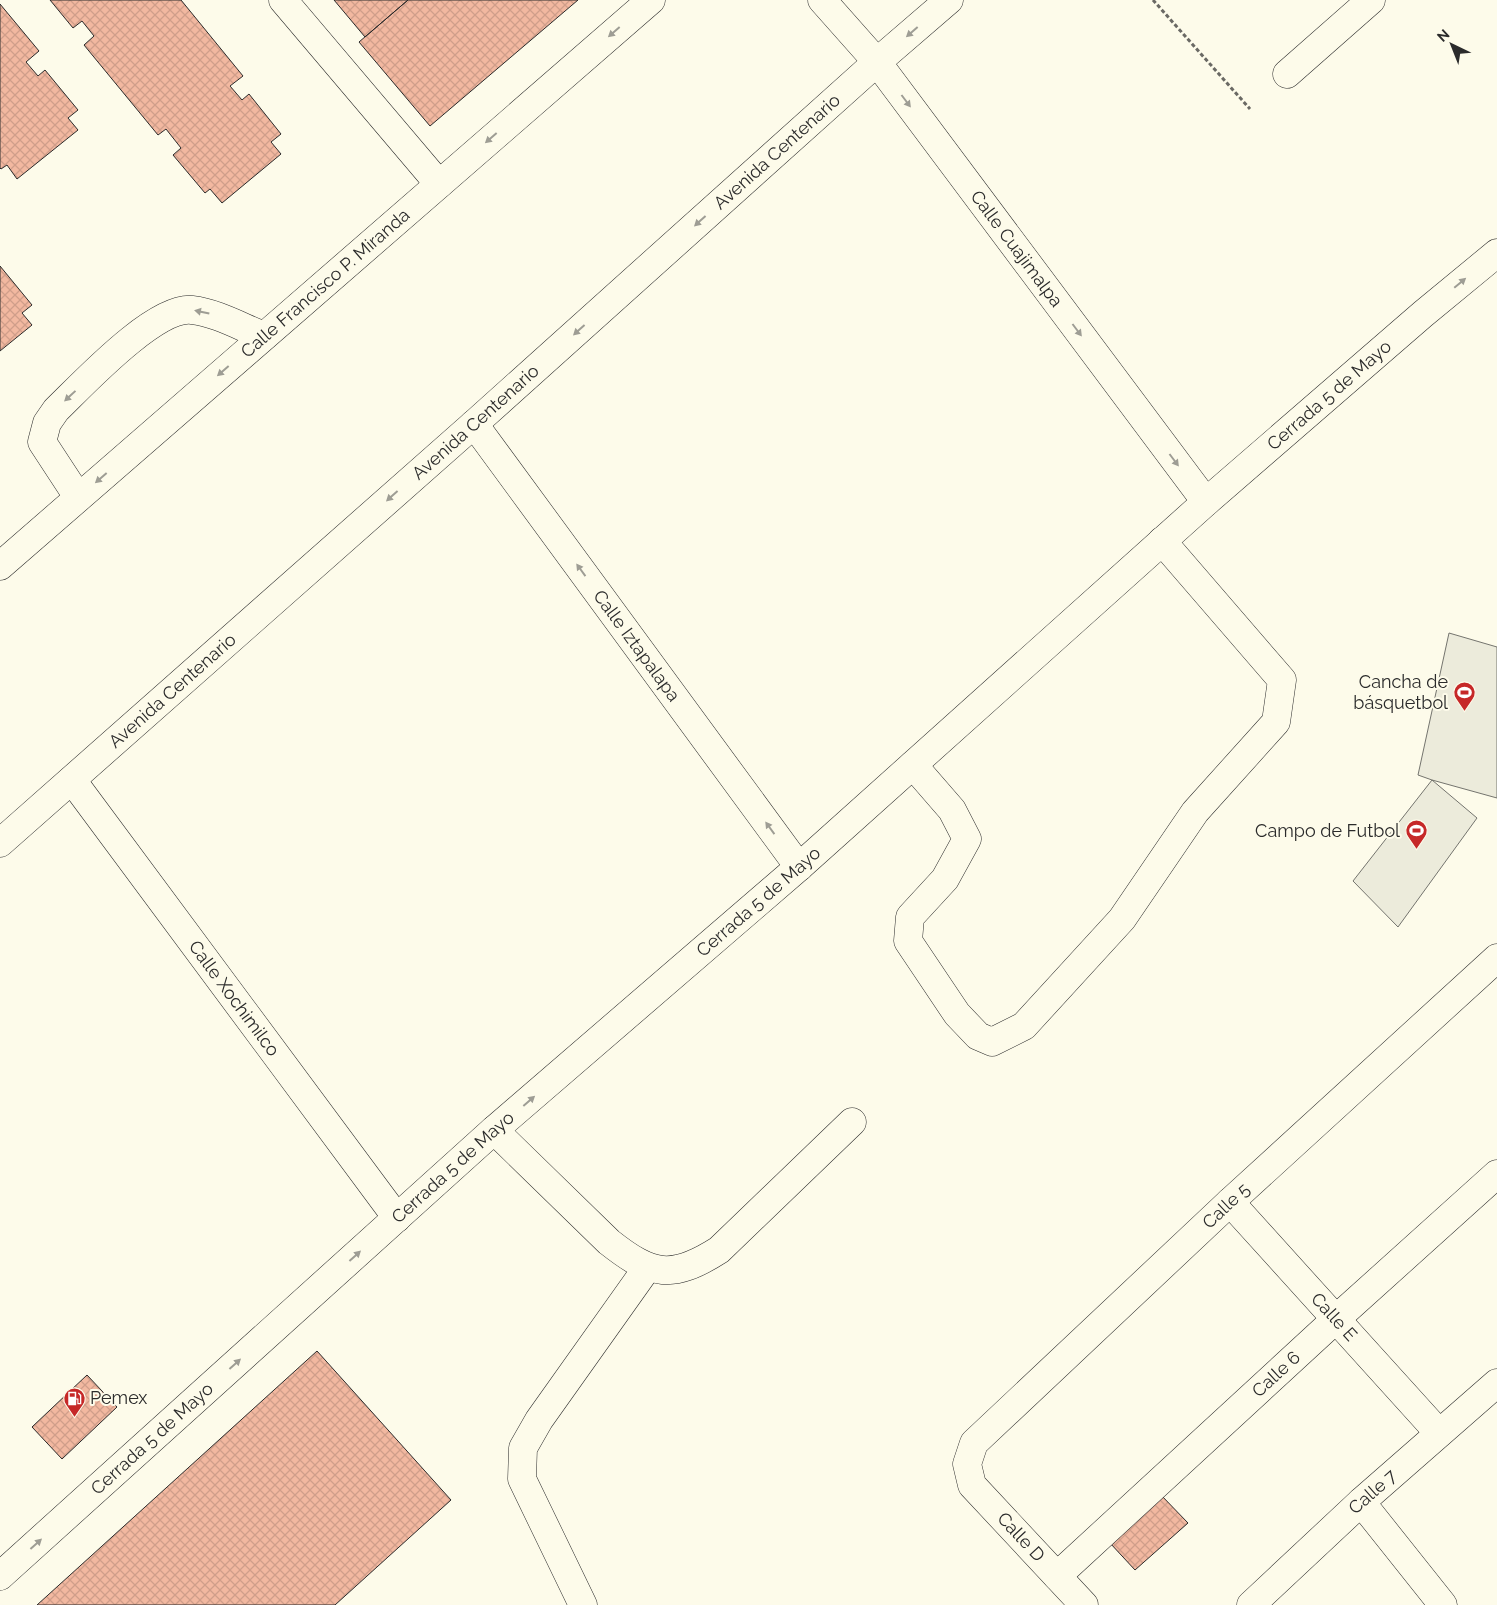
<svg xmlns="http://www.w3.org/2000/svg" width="1497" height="1605" viewBox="0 0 1497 1605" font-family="Raleway,sans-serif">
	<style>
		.pitch { fill: #ecebdb; stroke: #74746e }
		.building { fill: url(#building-cross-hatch); stroke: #2b2b2b }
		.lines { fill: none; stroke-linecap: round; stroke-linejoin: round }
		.minor-casing { stroke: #2b2b2b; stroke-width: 29 }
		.major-casing { stroke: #2b2b2b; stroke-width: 29 }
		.path { stroke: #6a6964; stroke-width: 3; stroke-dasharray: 4 2.5; stroke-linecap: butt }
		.minor { stroke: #fdfbea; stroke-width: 28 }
		.major { stroke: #fdfbea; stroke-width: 28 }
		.oneway { fill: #9e9d94 }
		.labels { text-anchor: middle; stroke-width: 4; stroke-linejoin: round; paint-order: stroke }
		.street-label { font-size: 18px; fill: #2b2b2b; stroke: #fdfbea }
		.poi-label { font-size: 18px; fill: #2b2b2b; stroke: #fdfbea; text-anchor: end }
	</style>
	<defs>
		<pattern id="building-cross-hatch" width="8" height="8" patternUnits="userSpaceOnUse" patternTransform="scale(1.25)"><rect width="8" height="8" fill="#f2b8a0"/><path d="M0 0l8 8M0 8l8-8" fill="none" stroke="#d09e8a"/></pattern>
	</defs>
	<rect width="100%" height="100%" fill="#fdfbea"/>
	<path class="pitch" d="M1449,633L1497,647V798L1432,780L1477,818L1398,927L1353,881L1432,780L1418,775Z"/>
	<path class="building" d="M50,0H181L243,76L230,86L242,100L249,94L281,134L271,142L281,154L222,203L210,189L205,193L173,155L181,148L166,129L158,135L84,45L94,36L82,21L73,28Z
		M334,0H408L365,37Z
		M408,0H578L430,126L359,42Z
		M0,4L39,51L26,62L38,76L45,70L78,110L68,118L78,130L17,179L7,165L1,169L0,168Z
		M0,266L32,305L22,313L32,325L0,351Z
		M317,1351L451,1500L335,1605H37Z
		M87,1375L117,1407L62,1459L32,1427Z
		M1160,1494L1188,1523L1135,1570L1110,1543Z"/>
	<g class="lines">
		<defs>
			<g id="minor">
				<path d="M283,0L439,184"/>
				<path id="s1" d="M822,0L877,62L1206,502"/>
				<path d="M1287,74L1371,0"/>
				<path id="s2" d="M474,424L799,867"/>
				<path d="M78,497L42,442L47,423L56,410C83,384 155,306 192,310C217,313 241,327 264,336"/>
				<path id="s3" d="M0,566L651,0"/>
				<path d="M913,765L952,810L967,839L945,879L910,917L908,941L957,1014L978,1036L992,1042L1024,1026L1122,919L1195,812L1276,722L1282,680L1162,541"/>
				<path id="s4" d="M72,780L397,1218"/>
				<path d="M494,1130L609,1242C652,1276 672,1280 719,1250L852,1122"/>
				<path id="s5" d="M1230,1202L1439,1433"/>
				<path d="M1361,1502L1443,1605"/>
				<path id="s6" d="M1057,1576L1336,1319L1497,1174"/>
				<path d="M583,1605L522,1479L523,1448L539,1420L647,1268"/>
				<path id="s7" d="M1084,1605L972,1485L967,1464L974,1443L1230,1202L1497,958"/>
				<path id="s8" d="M1251,1605L1361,1502L1497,1383"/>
			</g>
			<g id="major">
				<path id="s9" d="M0,843L474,424L877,62L949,0"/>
				<path id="s10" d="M0,1576L494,1130L799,867L1206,502L1423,314L1497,253"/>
			</g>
		</defs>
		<use href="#minor" class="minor-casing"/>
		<use href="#major" class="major-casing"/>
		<path class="path" d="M1153,0L1250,109"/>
		<use href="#minor" class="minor"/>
		<use href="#major" class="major"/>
	</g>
	<defs><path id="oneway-solid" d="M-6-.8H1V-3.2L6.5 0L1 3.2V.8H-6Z" transform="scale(1.25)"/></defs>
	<g class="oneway">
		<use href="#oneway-solid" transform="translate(614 32) rotate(139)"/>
		<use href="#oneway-solid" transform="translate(912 32) rotate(139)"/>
		<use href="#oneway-solid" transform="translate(906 101) rotate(53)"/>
		<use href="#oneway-solid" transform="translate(491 138) rotate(139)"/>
		<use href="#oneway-solid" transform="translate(700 221) rotate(138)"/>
		<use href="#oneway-solid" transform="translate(1460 283) rotate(-40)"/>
		<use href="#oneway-solid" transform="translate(202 312) rotate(-168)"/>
		<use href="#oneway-solid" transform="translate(579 330) rotate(138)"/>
		<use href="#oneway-solid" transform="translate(1077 330) rotate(53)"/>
		<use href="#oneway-solid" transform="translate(223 371) rotate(139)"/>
		<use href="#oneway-solid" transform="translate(70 396) rotate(137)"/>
		<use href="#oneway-solid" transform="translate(1174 460) rotate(53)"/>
		<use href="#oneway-solid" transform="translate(101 478) rotate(139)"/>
		<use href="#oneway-solid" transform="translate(392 496) rotate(138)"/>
		<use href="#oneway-solid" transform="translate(581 570) rotate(-126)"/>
		<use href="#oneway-solid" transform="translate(770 828) rotate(-126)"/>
		<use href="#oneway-solid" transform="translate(529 1101) rotate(-41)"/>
		<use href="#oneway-solid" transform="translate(355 1256) rotate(-42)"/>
		<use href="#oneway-solid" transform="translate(235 1364) rotate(-42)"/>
		<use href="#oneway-solid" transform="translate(36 1544) rotate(-42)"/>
	</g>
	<defs>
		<symbol id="stadium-pin" viewBox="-11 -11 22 30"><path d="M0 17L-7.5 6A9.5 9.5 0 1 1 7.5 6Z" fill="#c62828" stroke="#fdfbea"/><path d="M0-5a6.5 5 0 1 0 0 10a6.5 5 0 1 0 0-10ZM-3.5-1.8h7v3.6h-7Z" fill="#fff"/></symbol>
		<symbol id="fuel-pin" viewBox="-11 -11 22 30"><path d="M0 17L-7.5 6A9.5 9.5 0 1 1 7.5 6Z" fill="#c62828" stroke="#fdfbea"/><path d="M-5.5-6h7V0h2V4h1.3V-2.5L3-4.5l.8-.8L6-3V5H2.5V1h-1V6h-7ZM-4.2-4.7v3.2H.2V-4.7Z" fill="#fff"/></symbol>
	</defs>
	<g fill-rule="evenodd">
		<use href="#stadium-pin" x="1452" y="680" width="25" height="34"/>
		<use href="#stadium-pin" x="1404" y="818" width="25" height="34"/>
		<use href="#fuel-pin" x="62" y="1386" width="25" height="34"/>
	</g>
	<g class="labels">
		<g class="street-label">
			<text dy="6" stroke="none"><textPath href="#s9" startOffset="1040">Avenida Centenario</textPath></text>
			<text dy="6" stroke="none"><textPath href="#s1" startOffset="316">Calle Cuajimalpa</textPath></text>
			<text dy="6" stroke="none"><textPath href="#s3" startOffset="431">Calle Francisco P. Miranda</textPath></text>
			<text dy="6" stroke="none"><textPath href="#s10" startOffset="1778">Cerrada 5 de Mayo</textPath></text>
			<text dy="6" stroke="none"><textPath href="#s9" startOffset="635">Avenida Centenario</textPath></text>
			<text dy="6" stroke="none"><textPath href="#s2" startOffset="275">Calle Iztapalapa</textPath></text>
			<text dy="6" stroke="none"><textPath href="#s9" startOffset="230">Avenida Centenario</textPath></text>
			<text dy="6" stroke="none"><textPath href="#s10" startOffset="1015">Cerrada 5 de Mayo</textPath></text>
			<text dy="6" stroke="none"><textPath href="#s4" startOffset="272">Calle Xochimilco</textPath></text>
			<text dy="6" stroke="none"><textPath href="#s10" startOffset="610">Cerrada 5 de Mayo</textPath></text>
			<text dy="6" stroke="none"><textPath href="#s7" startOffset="554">Calle 5</textPath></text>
			<text dy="6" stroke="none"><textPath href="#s5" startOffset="155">Calle E</textPath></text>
			<text dy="6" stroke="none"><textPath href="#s6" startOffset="298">Calle 6</textPath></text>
			<text dy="6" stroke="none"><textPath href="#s10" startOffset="205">Cerrada 5 de Mayo</textPath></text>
			<text dy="6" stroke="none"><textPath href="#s8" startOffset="166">Calle 7</textPath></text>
			<text transform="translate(1021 1537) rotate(47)" y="6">Calle D</text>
		</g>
		<g class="poi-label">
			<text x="1448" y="688">Cancha de<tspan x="1448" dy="21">básquetbol</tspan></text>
			<text x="1400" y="837">Campo de Futbol</text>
			<text x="90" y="1404" text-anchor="start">Pemex</text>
		</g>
	</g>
	<g transform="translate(1452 45) rotate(317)" stroke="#fdfbea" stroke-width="4" paint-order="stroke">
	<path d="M0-4L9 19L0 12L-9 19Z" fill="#2b2b2b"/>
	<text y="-8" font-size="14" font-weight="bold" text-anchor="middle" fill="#2b2b2b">N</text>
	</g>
</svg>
